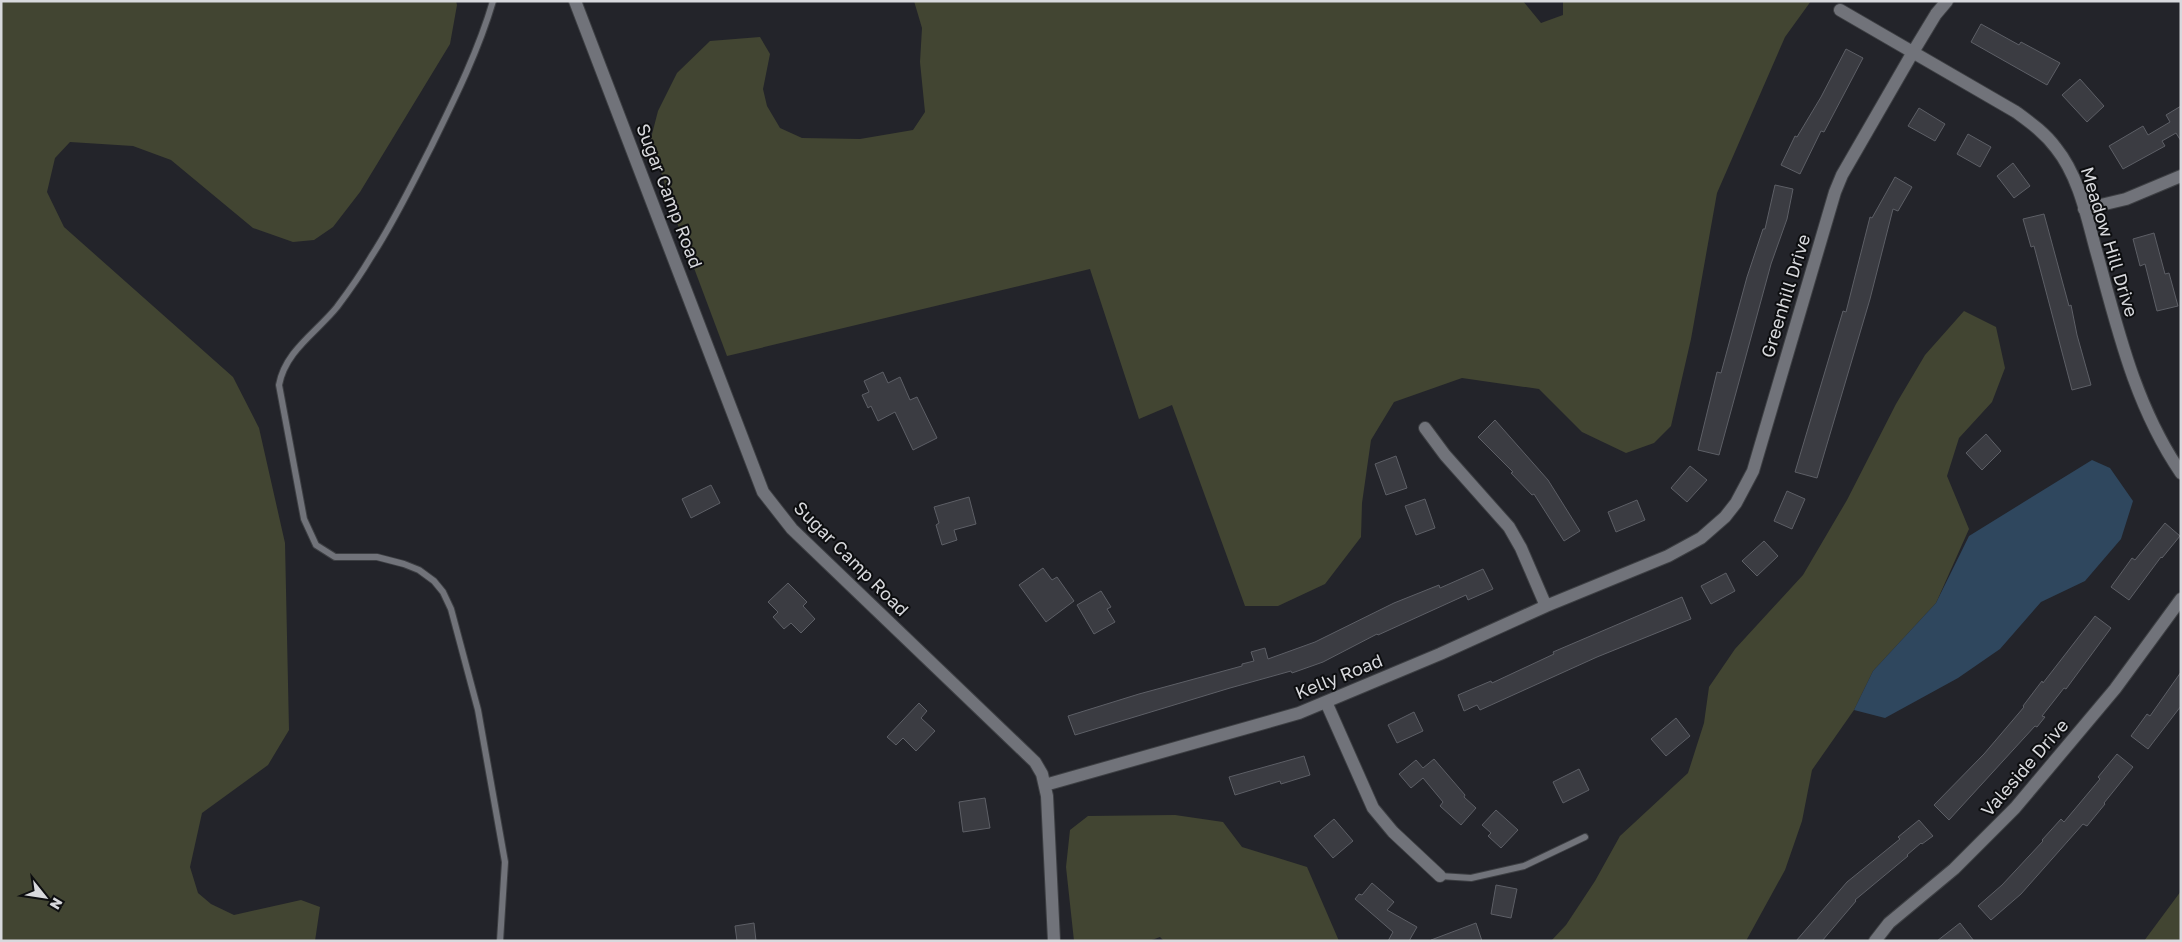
<svg xmlns="http://www.w3.org/2000/svg" width="2182" height="942" viewBox="0 0 2182 942" font-family="'Golos Text',sans-serif">
	<style>
		.green { fill: #424532 }
		.water { fill: #2f475e }
		.building { fill: #3b3c42; stroke: #5d5f66 }
		.lines { fill: none; stroke-linecap: round; stroke-linejoin: round }
		.service-casing { stroke: #3d3f43; stroke-width: 8 }
		.minor-casing { stroke: #3d3f43; stroke-width: 14 }
		.service { stroke: #71737a; stroke-width: 6 }
		.minor { stroke: #71737a; stroke-width: 12 }
		.labels { text-anchor: middle; stroke-width: 4; stroke-linejoin: round; paint-order: stroke }
		.street-label { font-size: 18px; fill: #d8d9dd; stroke: #0d0e10 }
	</style>
	<rect width="100%" height="100%" fill="#23242a"/>
	<path class="green" d="M1,1H456L457,5L450,44L360,192L333,227L314,240L293,242L253,228L171,160L133,146L70,142L55,158L47,192L64,227L233,377L259,428L285,543L289,730L268,765L202,813L190,867L198,893L211,904L234,915L301,900L320,907L315,941H1Z
		M914,1H1523L1541,23L1563,15V1H1811L1785,37L1717,193L1691,339L1671,426L1654,443L1626,453L1582,432L1539,389L1462,378L1394,402L1371,440L1362,503L1361,537L1325,584L1278,606H1245L1172,405L1139,419L1090,269L727,356L673,212L651,138L658,111L677,73L710,41L760,37L770,54L763,89L767,106L780,128L802,138L860,139L913,130L925,112L920,62L922,28Z
		M1964,311L1996,327L2005,368L1992,402L1959,438L1947,476L1969,529L1936,603L1873,671L1854,710L1812,770L1802,821L1785,870L1746,941H1551L1566,925L1595,881L1620,836L1688,773L1704,723L1709,687L1735,649L1803,575L1847,500L1896,404L1925,355Z
		M1175,815L1223,822L1242,847L1307,867L1339,941H1164L1160,937L1149,941H1074L1066,867L1070,830L1088,816Z
		M2181,891V941H2144Z"/>
	<path class="water" d="M2092,460L2110,468L2133,501L2121,539L2085,581L2041,602L2000,649L1958,678L1885,718L1854,710L1873,671L1936,603L1969,536Z"/>
	<path class="building" d="M1981,24L2019,45L2021,42L2060,63L2047,85L1971,42Z
		M1846,49L1863,58L1824,132L1821,131L1800,174L1781,165L1795,136L1797,137L1821,97Z
		M2080,79L2104,106L2087,122L2062,95Z
		M2181,106V141L2176,133L2162,141L2165,146L2123,169L2109,146L2143,126L2148,135L2170,122L2166,115Z
		M1919,108L1945,124L1935,141L1908,126Z
		M1968,134L1991,147L1980,167L1957,154Z
		M2013,163L2030,186L2014,198L1997,176Z
		M1895,177L1912,187L1898,211L1893,209L1870,299L1817,478L1795,472L1843,311L1846,312L1870,217L1872,218Z
		M1775,185L1793,189L1787,219L1771,264L1719,455L1698,450L1717,372L1721,373L1747,277L1763,229H1765Z
		M2044,214L2069,306L2071,305L2077,335L2091,385L2072,390L2034,246L2031,247L2023,219Z
		M2154,233L2165,274L2169,273L2178,306L2157,311L2145,264L2140,266L2133,239Z
		M883,372L888,383L900,377L910,400L917,397L937,438L913,450L895,412L878,421L871,406L868,408L862,395L869,392L864,381Z
		M1495,420L1548,480L1580,531L1564,541L1534,494L1532,495L1511,473L1513,472L1478,437Z
		M1986,434L2001,451L1982,470L1966,453Z
		M1396,456L1407,488L1386,495L1375,464Z
		M1690,466L1707,480L1687,502L1671,488Z
		M711,485L720,503L691,518L682,499Z
		M1787,491L1805,499L1792,529L1774,521Z
		M969,497L976,524L954,530L957,540L942,545L936,525L939,523L934,507Z
		M1425,499L1435,528L1416,535L1405,506Z
		M1637,500L1645,520L1616,532L1608,512Z
		M2165,523L2180,536L2162,558L2161,557L2129,600L2111,587L2132,558L2135,560Z
		M1764,541L1778,556L1757,576L1742,561Z
		M1043,568L1052,580L1057,577L1074,601L1046,622L1019,585Z
		M1483,569L1493,589L1468,600L1466,595L1378,635L1377,634L1323,662L1292,673L1291,671L1230,688L1075,735L1068,716L1139,694L1242,666V664L1254,661L1251,652L1265,648L1268,659L1315,642L1394,603L1439,585L1440,588Z
		M1726,573L1735,591L1711,604L1701,586Z
		M788,583L807,602L803,606L815,619L801,633L791,623L784,629L773,617L778,612L768,602Z
		M1101,591L1111,607L1107,609L1115,622L1094,634L1077,605Z
		M1682,597L1691,619L1597,657L1480,710L1477,705L1464,711L1458,695L1491,681L1492,683L1554,654L1553,652Z
		M2095,616L2111,628L2066,689L2064,688L2042,716L2045,717L2037,727L2035,726L1949,820L1934,805L1984,754L2024,707L2023,706L2042,681L2043,683Z
		M2181,672V706L2148,749L2131,736L2147,714L2150,716Z
		M919,703L927,711L921,718L935,731L916,751L903,738L896,745L887,737Z
		M1414,712L1423,731L1397,743L1388,725Z
		M1676,718L1690,736L1666,756L1651,739Z
		M2117,754L2133,767L2104,803L2105,804L2087,826L2083,824L2021,894L1991,920L1978,906L2002,885L2043,841L2042,840L2061,819L2064,822L2100,779L2098,777Z
		M1304,756L1310,775L1281,784L1280,781L1235,795L1229,777Z
		M1434,759L1465,795L1464,797L1476,808L1461,825L1440,806L1443,802L1423,778L1411,788L1399,774L1416,760L1423,768Z
		M1579,769L1589,790L1563,803L1553,782Z
		M985,798L990,828L963,832L959,802Z
		M1496,810L1518,830L1501,848L1488,836L1491,833L1482,825Z
		M1334,819L1353,841L1333,858L1314,836Z
		M1919,820L1933,836L1922,844L1921,843L1907,855L1908,856L1855,900L1856,901L1822,941H1796L1847,882L1900,839L1898,837Z
		M1372,883L1394,902L1387,910L1417,927L1409,941H1388L1393,932L1355,899L1359,894L1362,895Z
		M1496,885L1517,889L1511,918L1491,914Z
		M754,923L756,941H737L735,926Z
		M1476,923L1482,941H1431V940Z
		M1960,923L1974,941H1937Z"/>
	<g class="lines">
		<defs>
			<path id="service" d="M493,1C478,52 454,100 431,147C412,184 394,222 371,257C361,274 349,291 337,307C317,332 285,351 279,385L304,519L316,545L335,557H377L404,564L419,570L434,581L443,592L451,609L478,710L505,862L500,941
				M1440,876L1471,878L1524,866L1585,837"/>
			<path id="minor" d="M575,1L763,492L792,529L1035,762L1042,774L1047,796L1054,941
				M1840,10L2016,112C2031,123 2045,133 2056,148C2081,179 2088,224 2099,261C2119,335 2137,409 2181,473
				M2084,209L2126,199L2181,176
				M1425,428L1445,455L1509,527L1521,548L1546,606
				M1326,702L1373,808L1393,832L1440,876
				M1045,785L1299,713L1440,654L1546,606L1668,556L1701,538L1725,517L1736,503L1753,471L1835,192L1842,175L1913,52L1936,14L1947,1
				M1875,941L1889,923L1954,869L2015,808L2115,689L2181,599"/>
		</defs>
		<use href="#service" class="service-casing"/>
		<use href="#minor" class="minor-casing"/>
		<use href="#service" class="service"/>
		<use href="#minor" class="minor"/>
	</g>
	<g class="labels">
		<g class="street-label">
			<text transform="translate(669 196) rotate(69)" y="6">Sugar Camp Road</text>
			<text transform="translate(2109 242) rotate(73)" y="6">Meadow Hill Drive</text>
			<text transform="translate(1786 296) rotate(-73)" y="6">Greenhill Drive</text>
			<text transform="translate(851 559) rotate(45)" y="6">Sugar Camp Road</text>
			<text transform="translate(1339 677) rotate(-22)" y="6">Kelly Road</text>
			<text transform="translate(2025 768) rotate(-49)" y="6">Valeside Drive</text>
		</g>
	</g>
	<rect width="2182" height="942" fill="none" stroke="#d8d9dd" stroke-width="5"/>
	<g transform="translate(45 897) rotate(120)" stroke="#0d0e10" stroke-width="4" paint-order="stroke">
	<path d="M0-4L9 19L0 12L-9 19Z" fill="#d8d9dd"/>
	<text y="-8" font-size="14" font-weight="bold" text-anchor="middle" fill="#d8d9dd">N</text>
	</g>
</svg>
